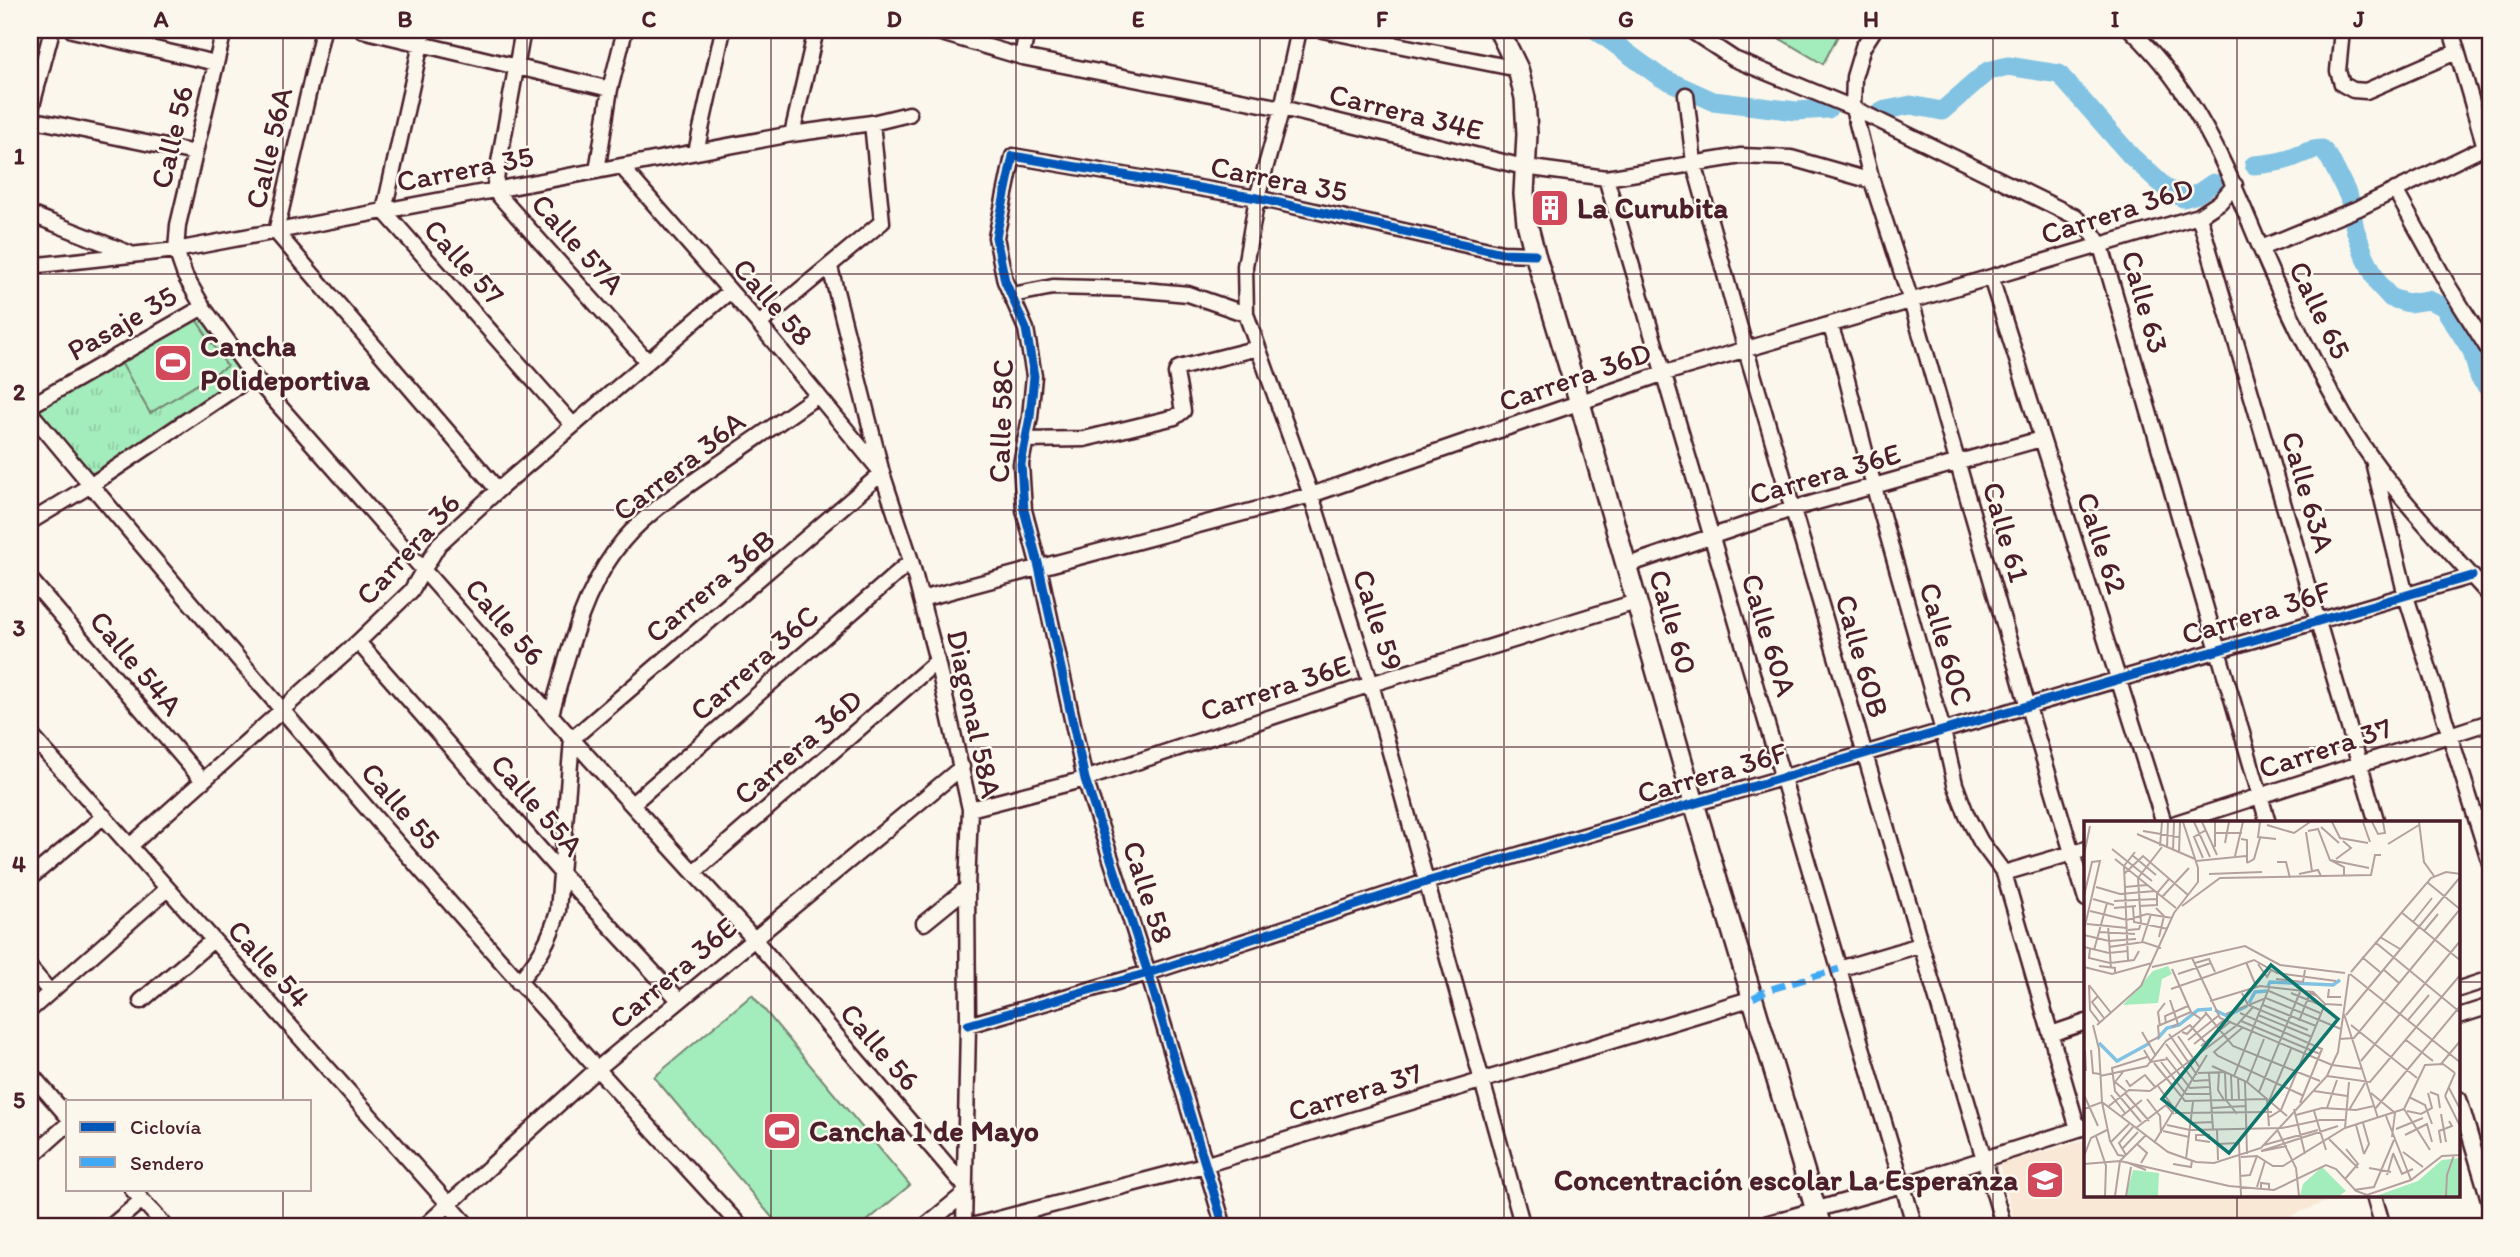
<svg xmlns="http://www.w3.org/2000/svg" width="2520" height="1257" viewBox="0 0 2520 1257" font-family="Itim,sans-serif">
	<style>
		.built { fill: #fae8d7 }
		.park { fill: url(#park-tufts); stroke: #768673; stroke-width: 2 }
		.pitch { fill: #a3ecbb; stroke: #768673; stroke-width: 2 }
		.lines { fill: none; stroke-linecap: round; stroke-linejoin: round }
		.canal { stroke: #82c3e3; stroke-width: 19 }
		.street-casing { stroke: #4a1f2b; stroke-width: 19 }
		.secondary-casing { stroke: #4a1f2b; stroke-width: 24 }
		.street { stroke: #fbf7ec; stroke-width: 14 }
		.secondary { stroke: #fbf7ec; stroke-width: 19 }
		.quiet { stroke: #3fa9f5; stroke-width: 7; stroke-dasharray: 14 7; stroke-linecap: butt }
		.cycleway-casing { stroke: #fbf7ec; stroke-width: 13 }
		.cycleway { stroke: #0057b8; stroke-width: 9 }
		.grid { fill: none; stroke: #4a1f2b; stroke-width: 2; stroke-opacity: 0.55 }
		.labels { text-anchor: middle; stroke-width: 5; stroke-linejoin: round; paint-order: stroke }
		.street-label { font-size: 30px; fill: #4a1f2b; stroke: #fbf7ec }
		.poi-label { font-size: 30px; font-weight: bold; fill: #4a1f2b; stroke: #fbf7ec; text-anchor: start }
		.inset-river { fill: none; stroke: #82c3e3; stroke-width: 3.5 }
		.inset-road { fill: none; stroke: #b4a19f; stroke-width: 2 }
		.view { fill: #0f766e; fill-opacity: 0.15; stroke: #0f766e; stroke-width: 3.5 }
		.inset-edge { fill: none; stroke: #4a1f2b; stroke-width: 3.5 }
		.neatline { fill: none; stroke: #4a1f2b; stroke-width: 2.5 }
		.grid-label { font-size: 23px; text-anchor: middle; font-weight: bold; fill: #4a1f2b }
	</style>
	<defs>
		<pattern id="park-tufts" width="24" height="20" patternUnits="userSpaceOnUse" patternTransform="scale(1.75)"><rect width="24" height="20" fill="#a3ecbb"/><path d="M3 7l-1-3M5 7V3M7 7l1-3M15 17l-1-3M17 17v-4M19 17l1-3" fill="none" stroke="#8ecaa1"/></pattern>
	</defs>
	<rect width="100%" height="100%" fill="#fbf7ec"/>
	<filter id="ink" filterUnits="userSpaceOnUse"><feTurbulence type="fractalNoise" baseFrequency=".0143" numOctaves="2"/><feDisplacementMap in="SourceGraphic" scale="14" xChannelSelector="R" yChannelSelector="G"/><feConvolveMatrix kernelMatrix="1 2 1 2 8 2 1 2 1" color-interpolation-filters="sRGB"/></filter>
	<g filter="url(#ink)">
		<path class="built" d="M2086,1140V1196H2341L2263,1227H2016L1999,1164Z"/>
		<path class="park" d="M203,307L253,376L91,485L30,412Z"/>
		<path class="pitch" d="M1765,30H1841L1823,64Z
			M195,318L227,366L150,413L119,359Z
			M752,995L910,1185L860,1227H780L654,1077Z"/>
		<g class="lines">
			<path class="canal" d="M1596,30L1660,77L1713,101L1796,111L1828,109
				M1881,111L1911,105L1942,111L1988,71L2008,66L2059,74L2131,156L2166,188L2183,198L2197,194L2213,183
				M2254,165C2266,164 2277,163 2289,159C2302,155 2308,149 2322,149L2330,159L2349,197L2355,229L2364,254L2379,285L2391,298L2408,303L2428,300L2443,306L2472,351L2479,377L2490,391"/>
			<defs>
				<path id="street" d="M72,30L216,63
					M224,30L178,225L176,250L185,276L203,307L253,376L572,739L754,939L963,1184
					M323,30L276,232L498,490
					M362,30L610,89
					M424,30L384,211L573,425
					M523,30L494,190L647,361
					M931,30L1022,57L1282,108L1524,167L1606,178L1741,156L1791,158L1872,181
					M1299,30L1282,108L1257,198L1245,266L1246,314L1311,495L1371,684L1523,1227
					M1322,30L1518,69
					M1690,30L1734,59L1853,108L2074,216L2091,231L2101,246L2268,823
					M1874,30L1863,47L1854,77L1853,108L1872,181L1911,301L2028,707L2086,899
					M2131,30C2196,92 2226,166 2260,247C2283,301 2309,354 2338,405C2377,477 2436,536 2490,596
					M2342,30L2338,71L2342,84L2353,90L2366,91L2456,52
					M2451,30L2485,147L2490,156
					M1022,57L1027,30
					M1686,95L1694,163L1746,350L2004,1227
					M30,113L52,30
					M30,119L195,153
					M792,134L816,30
					M696,152L723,30
					M597,171L610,89L625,30
					M1606,178L1915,1227
					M2395,190L2449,287L2490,352
					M30,214L129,253
					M2199,216L2377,823
					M2261,248L2359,208L2485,147
					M30,266L176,250L792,134L872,123L909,114
					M830,267L882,473L911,561L937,661L970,809L967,888L968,1025L964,1227
					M1991,278L2164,823
					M1012,295L1053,287L1133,289L1188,294L1246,314
					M759,324L882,222L872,123
					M1830,325L1842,360L1874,487L1943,731L1955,784L1967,816L1981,842L2004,873L2078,1129
					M30,406L203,307
					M30,412C261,689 497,962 741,1227
					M1025,440L1084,439L1175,417L1183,411L1176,373L1179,368L1258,348
					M2374,466L2406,596L2490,863
					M30,522L91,485L253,376
					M1625,566L1792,509L2041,439
					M30,579L203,781
					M921,599L1311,495L1665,373L2199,216L2220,202L2235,185
					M358,642L562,874L679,1000
					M551,714C567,659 580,599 615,551C639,517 679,492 713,468C748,444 783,420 818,395
					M30,734L469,1227
					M632,804L911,561
					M970,809L1085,779L1371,684L1636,602
					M2176,823L2490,722
					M130,846L358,642L411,591L439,544L498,490L730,291
					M694,872L937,661
					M2004,873L2086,849
					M30,878L104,816
					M924,923L967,888
					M30,968L50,992
					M1839,969L1920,945
					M518,982C538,960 550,940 558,911L572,739L882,473L759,324L621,166
					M2459,989L2490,979
					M141,1001L213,940
					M30,1010L167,889
					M2459,1016L2490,1006
					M968,1025L1148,973L1426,882L2472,576
					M2051,1034L2086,1022
					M30,1073L68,1117
					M2459,1099L2490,1203
					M30,1158L68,1124
					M132,1189L166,1227
					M2374,1196L2383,1227
					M110,1227L142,1200
					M424,1227L596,1070L962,767
					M924,1227L964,1194
					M968,1227L1204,1165L1753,998
					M1224,1227L1148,973L1085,779L1039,567L1024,510L1021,464L1030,417L1034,376L1026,329L1005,281L996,237L1013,156L1257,198L1502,253L1535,254
					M1755,1227L1902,1185L2085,1127"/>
				<path id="secondary" d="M1499,30L1518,69L1525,98L1527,134L1524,194L1527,223L1535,254L1580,403L1694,803L1821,1227"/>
			</defs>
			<use href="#street" class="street-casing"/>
			<use href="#secondary" class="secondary-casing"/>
			<use href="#street" class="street"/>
			<use href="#secondary" class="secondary"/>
			<path class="quiet" d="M1753,998L1768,990L1839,969"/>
			<defs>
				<path id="cycleway" d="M968,1025L1148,973L1426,882L2472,576
					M1224,1227L1148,973L1085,779L1039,567L1024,510L1021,464L1030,417L1034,376L1026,329L1005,281L996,237L1013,156L1257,198L1502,253L1535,254"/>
			</defs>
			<use href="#cycleway" class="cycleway-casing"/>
			<use href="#cycleway" class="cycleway"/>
		</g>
	</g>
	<path class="grid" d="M283,30V1101M527,30V1227M771,30V1227M1016,30V1227M1260,30V1227M1504,30V1227M1749,30V1227M1993,30V1227M2237,30V823M30,274H2490M30,510H2490M30,747H2490M30,982H2086M2459,982H2490M283,1189V1227M2237,1196V1227"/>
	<defs>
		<symbol id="building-square" viewBox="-11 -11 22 22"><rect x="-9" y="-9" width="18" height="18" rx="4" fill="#d1495b" stroke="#fbf7ec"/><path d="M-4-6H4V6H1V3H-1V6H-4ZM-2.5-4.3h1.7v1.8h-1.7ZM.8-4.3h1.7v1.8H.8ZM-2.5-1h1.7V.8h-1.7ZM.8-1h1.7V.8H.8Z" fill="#fff"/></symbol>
		<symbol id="stadium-square" viewBox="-11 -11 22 22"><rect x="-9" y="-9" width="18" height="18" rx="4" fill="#d1495b" stroke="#fbf7ec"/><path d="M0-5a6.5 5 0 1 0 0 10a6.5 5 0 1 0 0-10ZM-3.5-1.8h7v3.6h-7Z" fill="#fff"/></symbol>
		<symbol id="school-square" viewBox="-11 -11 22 22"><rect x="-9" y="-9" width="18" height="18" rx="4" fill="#d1495b" stroke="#fbf7ec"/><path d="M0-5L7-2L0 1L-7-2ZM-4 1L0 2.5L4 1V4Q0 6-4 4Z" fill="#fff"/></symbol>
	</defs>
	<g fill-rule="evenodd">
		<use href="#building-square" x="1528" y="186" width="44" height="44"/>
		<use href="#stadium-square" x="151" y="341" width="44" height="44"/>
		<use href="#stadium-square" x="760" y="1109" width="44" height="44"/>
		<use href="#school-square" x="2023" y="1158" width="44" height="44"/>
	</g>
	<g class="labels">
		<g class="street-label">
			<text transform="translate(1406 112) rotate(14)" y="10">Carrera 34E</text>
			<text transform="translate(172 137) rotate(-77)" y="10">Calle 56</text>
			<text transform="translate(269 148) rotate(-77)" y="10">Calle 56A</text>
			<text transform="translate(465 169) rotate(-11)" y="10">Carrera 35</text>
			<text transform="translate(1279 179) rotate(11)" y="10">Carrera 35</text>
			<text transform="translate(2117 211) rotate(-18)" y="10">Carrera 36D</text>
			<text transform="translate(578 244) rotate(48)" y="10">Calle 57A</text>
			<text transform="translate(464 262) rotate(48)" y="10">Calle 57</text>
			<text transform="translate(773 302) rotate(49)" y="10">Calle 58</text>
			<text transform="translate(2145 302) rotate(74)" y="10">Calle 63</text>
			<text transform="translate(2320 310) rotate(64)" y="10">Calle 65</text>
			<text transform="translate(122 323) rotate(-30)" y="10">Pasaje 35</text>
			<text transform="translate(1575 377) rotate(-19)" y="10">Carrera 36D</text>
			<text transform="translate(1001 421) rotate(-88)" y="10">Calle 58C</text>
			<text transform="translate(679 466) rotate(-38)" y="10">Carrera 36A</text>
			<text transform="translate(1825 474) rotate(-16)" y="10">Carrera 36E</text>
			<text transform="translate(2308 492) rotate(74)" y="10">Calle 63A</text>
			<text transform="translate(2006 532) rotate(74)" y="10">Calle 61</text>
			<text transform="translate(2102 543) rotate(72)" y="10">Calle 62</text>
			<text transform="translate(408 549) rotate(-48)" y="10">Carrera 36</text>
			<text transform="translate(710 586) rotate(-40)" y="10">Carrera 36B</text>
			<text transform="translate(2256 613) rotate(-17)" y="10">Carrera 36F</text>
			<text transform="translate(1378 620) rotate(72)" y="10">Calle 59</text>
			<text transform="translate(505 622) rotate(49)" y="10">Calle 56</text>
			<text transform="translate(1673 622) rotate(74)" y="10">Calle 60</text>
			<text transform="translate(1769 635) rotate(73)" y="10">Calle 60A</text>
			<text transform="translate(1946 644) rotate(74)" y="10">Calle 60C</text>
			<text transform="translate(1862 656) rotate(74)" y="10">Calle 60B</text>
			<text transform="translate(136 663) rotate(50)" y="10">Calle 54A</text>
			<text transform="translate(754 663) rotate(-41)" y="10">Carrera 36C</text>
			<text transform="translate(1275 688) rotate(-18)" y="10">Carrera 36E</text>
			<text transform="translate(974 714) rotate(78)" y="10">Diagonal 58A</text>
			<text transform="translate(798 747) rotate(-41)" y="10">Carrera 36D</text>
			<text transform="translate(2325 748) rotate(-18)" y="10">Carrera 37</text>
			<text transform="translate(1712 773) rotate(-16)" y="10">Carrera 36F</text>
			<text transform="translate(537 805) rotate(49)" y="10">Calle 55A</text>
			<text transform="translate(401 806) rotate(49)" y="10">Calle 55</text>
			<text transform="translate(1148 892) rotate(72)" y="10">Calle 58</text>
			<text transform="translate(269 964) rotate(48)" y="10">Calle 54</text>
			<text transform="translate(673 973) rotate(-40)" y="10">Carrera 36E</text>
			<text transform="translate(880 1047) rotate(49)" y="10">Calle 56</text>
			<text transform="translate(1355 1092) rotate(-17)" y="10">Carrera 37</text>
		</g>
		<g class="poi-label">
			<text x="1577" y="218">La Curubita</text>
			<text x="200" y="356">Cancha<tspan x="200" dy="34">Polideportiva</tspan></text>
			<text x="809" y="1141">Cancha 1 de Mayo</text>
			<text x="2018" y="1190" text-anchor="end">Concentración escolar La Esperanza</text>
		</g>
	</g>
	<g transform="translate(2084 821)">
		<rect width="376" height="376" fill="#fbf7ec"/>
		<path d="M376,337V374L292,375L334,360L358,339ZM238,346L262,370L255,375H216L219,363Z" fill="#a3ecbb"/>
		<path d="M84,145L88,153L78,158L74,182L39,184L69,150ZM49,349L75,352L74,375H42Z" fill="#a3ecbb"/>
		<path class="inset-river" d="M184,165L186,161L249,164L256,159M165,182L171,171L183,170M131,189L143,195L163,185M73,218L83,207L95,204L114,189L128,188M15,222L33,240L66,222"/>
		<path class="inset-road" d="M110,1L126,36M118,1L133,34M131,1V26M176,1L174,16L192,18M248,1L256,17L284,22M279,1L286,21M288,1L294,13L301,12L299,1M335,1L340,41L350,55M183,4L210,12L226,1M237,6L255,22M59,10L95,16M224,10L234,8L246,39L260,46V54M222,11L228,50M131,12H158M53,13L111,38M157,18L163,19V42M141,22L145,1M304,23L335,4M76,25L78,1M83,27L84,1M28,28L68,60M89,29L90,1M95,32L96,1M0,34L6,5M48,34L72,54M151,35L159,1M119,37L110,16L122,9M31,38L92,87M252,38L267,27L259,20M246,39L285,47M112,40L162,35M193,41H202L206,57M163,42L170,38L176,17M40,53L59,35L104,74M125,53L178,51M215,53L234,49L237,55M343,61L377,89M12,66L36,73L71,70M41,66L63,64M0,75L8,41L16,40L0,109M78,76L105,47M9,78L30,84M30,80L73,78M55,85L73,84V72L85,58M98,85L136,57L287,54L291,34H297M49,86L50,101L84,108M30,87L52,85M72,87L80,95L75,116M6,90L43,99L63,93L88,97M317,91L377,140M329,101L348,77M3,103L43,107M24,104L27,147M44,109L55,108L57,102L54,57L78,26M340,110L354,93M15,111L51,113M0,114L25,120L52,118M296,116L316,128M58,121L67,93M291,121L377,192M0,126L25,132L44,130M25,126L59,121L77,127M6,128L5,137L26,142L50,139L55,130M10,129L23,82M278,136L296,151M108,137L136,197L248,244L279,248M44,139L40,45L51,31M162,141L172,165M111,142L125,138L131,151M174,143L183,156L187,149M15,145L31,147V153M0,146L28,153L68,142M68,146L161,125L196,144L261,152M88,148L107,191L117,198M299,148L315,162M267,151L347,57L362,51L377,53M94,153L127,142M266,153L377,242M192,158L219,161L221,149M5,164L6,189L16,202M5,164L27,192M87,168L170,139L193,152L252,160M245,168L244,176H257M185,170L236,192M158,172L164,184L224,209M207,172L239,185M14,175L8,181L20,197M86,179L94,203L88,206M126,180L176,165L229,171L241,183L258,184M179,184L232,205M121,191L149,225L236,260M156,192L238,228L216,282M142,193L182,177L257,208M260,193L294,297M174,194L228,216M262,194L377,55M324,199L345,174M157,200L236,233M215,200L226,172L233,175M82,202L81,195L104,185M9,204L15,228L18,281L84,331L112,341L130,342L177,327L243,255L254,231L265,153M13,204L57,165L90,92L114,61V47L99,1M267,204L333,257M76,205L74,191L81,182M158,207L130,231L134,235L220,275M58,211L72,235M98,211L103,213L122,193M85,213L113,254M94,215L116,247M255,218L270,217L377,87M104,219L134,195M322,219L349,240M63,222L75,216L74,205L107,191M82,223L110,260L125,259M110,223L140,199M117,225L147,200M1,229L2,250M7,229L9,252L16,253M60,229L67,241L84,238M82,236L106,267L125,266M277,240L377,119M77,241L102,273H126M70,242L101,280L183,278M357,243L377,219M128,245L163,261L203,295M39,251L31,261L42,270M135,251L134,269L140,279M114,252L141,251L142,279L153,293M125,252L129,308M147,254L148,279M16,255L63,245L82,220L106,204L125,226M150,255L185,167M243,255L286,261L377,153M154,257L155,279M42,259L46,265L61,254L72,267M161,260L163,333M163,261L180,218M74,265L92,290M365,267L377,290M66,270L153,204L169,186M230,270L263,275M175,271L216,171M346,271L354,274L356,287M41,272L65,300M287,272L311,292L308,316M0,274L14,305M27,274L41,292M361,275L377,307M361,275L371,252M325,276L341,284L348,303M63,278L76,295L77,312M183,279L185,305M185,280L207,228M25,285L45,269L66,270M128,287L161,285M243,287L253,259M0,288L18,281L26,320L34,334L41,335M210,288L221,333M291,288L377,184M320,288L341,244L359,243L371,252M320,288L346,329M265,289L281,262M230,290L242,329M323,290L337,293L348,287L344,272M91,292L188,291M357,293L362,321M212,294L238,287L272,289L290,285M38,295L58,279M302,295L327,359M184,297L197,289L241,183M57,301L31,270L28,247L63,236M107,302L128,301M279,302L285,323L280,333M83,304L106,309L198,307L236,299H261M272,304L280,333M52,307L82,284L90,293M261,307L265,261M133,308L134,339M312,308L339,297M79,310L105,316M194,310L212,347L215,375M126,314H112V319L126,321M321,314L343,303L348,321M12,315L22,345L21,375M245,318L274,347M27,321L45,303M70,322L123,234M155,322L157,375M357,322L355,310L368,305L365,300M53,323L63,332L57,342M133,323L155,322M180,324L234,309M38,328L54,311M177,330L254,305M178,330L203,325M319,331L339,346M309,332L318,353L329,348M42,334L35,322L49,306M0,335L7,317L23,309M157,336L173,335L189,345H199L261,307L320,288M102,338L109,281M42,341L62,349M0,343L36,340L62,314M89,343L107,346L108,340M285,347L307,351M303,354L309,333M156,355L166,354L173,335M261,358L274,343L262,328M173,366L181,340M177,369V362L185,363V369M270,369L290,366L310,319M31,375L36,340L145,365L190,369L242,344L252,348L272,370L283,374L327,359L358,335L377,334M42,375L47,346M362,375L363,354L370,334"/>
		<path class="view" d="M187,144L254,198L145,332L78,278Z"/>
		<rect width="376" height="376" class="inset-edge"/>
	</g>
	<rect width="2520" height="1257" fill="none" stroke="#fbf7ec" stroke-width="77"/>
	<rect x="66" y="1100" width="245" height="91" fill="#fbf7ec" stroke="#b4a19f" stroke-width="2"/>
	<rect x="80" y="1122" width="35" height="10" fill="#0057b8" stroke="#b4a19f" stroke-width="2"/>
	<text x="130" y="1134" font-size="21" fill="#4a1f2b">Ciclovía</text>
	<rect x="80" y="1157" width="35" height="10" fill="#3fa9f5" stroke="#b4a19f" stroke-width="2"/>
	<text x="130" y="1170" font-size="21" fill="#4a1f2b">Sendero</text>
	<rect x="38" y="38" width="2444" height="1180" class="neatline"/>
	<g class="grid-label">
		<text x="161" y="27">A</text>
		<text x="405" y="27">B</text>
		<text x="649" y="27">C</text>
		<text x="894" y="27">D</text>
		<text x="1138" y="27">E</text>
		<text x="1382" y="27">F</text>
		<text x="1626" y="27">G</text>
		<text x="1871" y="27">H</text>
		<text x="2115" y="27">I</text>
		<text x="2359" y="27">J</text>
		<text x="19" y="164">1</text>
		<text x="19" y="400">2</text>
		<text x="19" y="636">3</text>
		<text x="19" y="872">4</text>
		<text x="19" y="1108">5</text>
	</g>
</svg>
